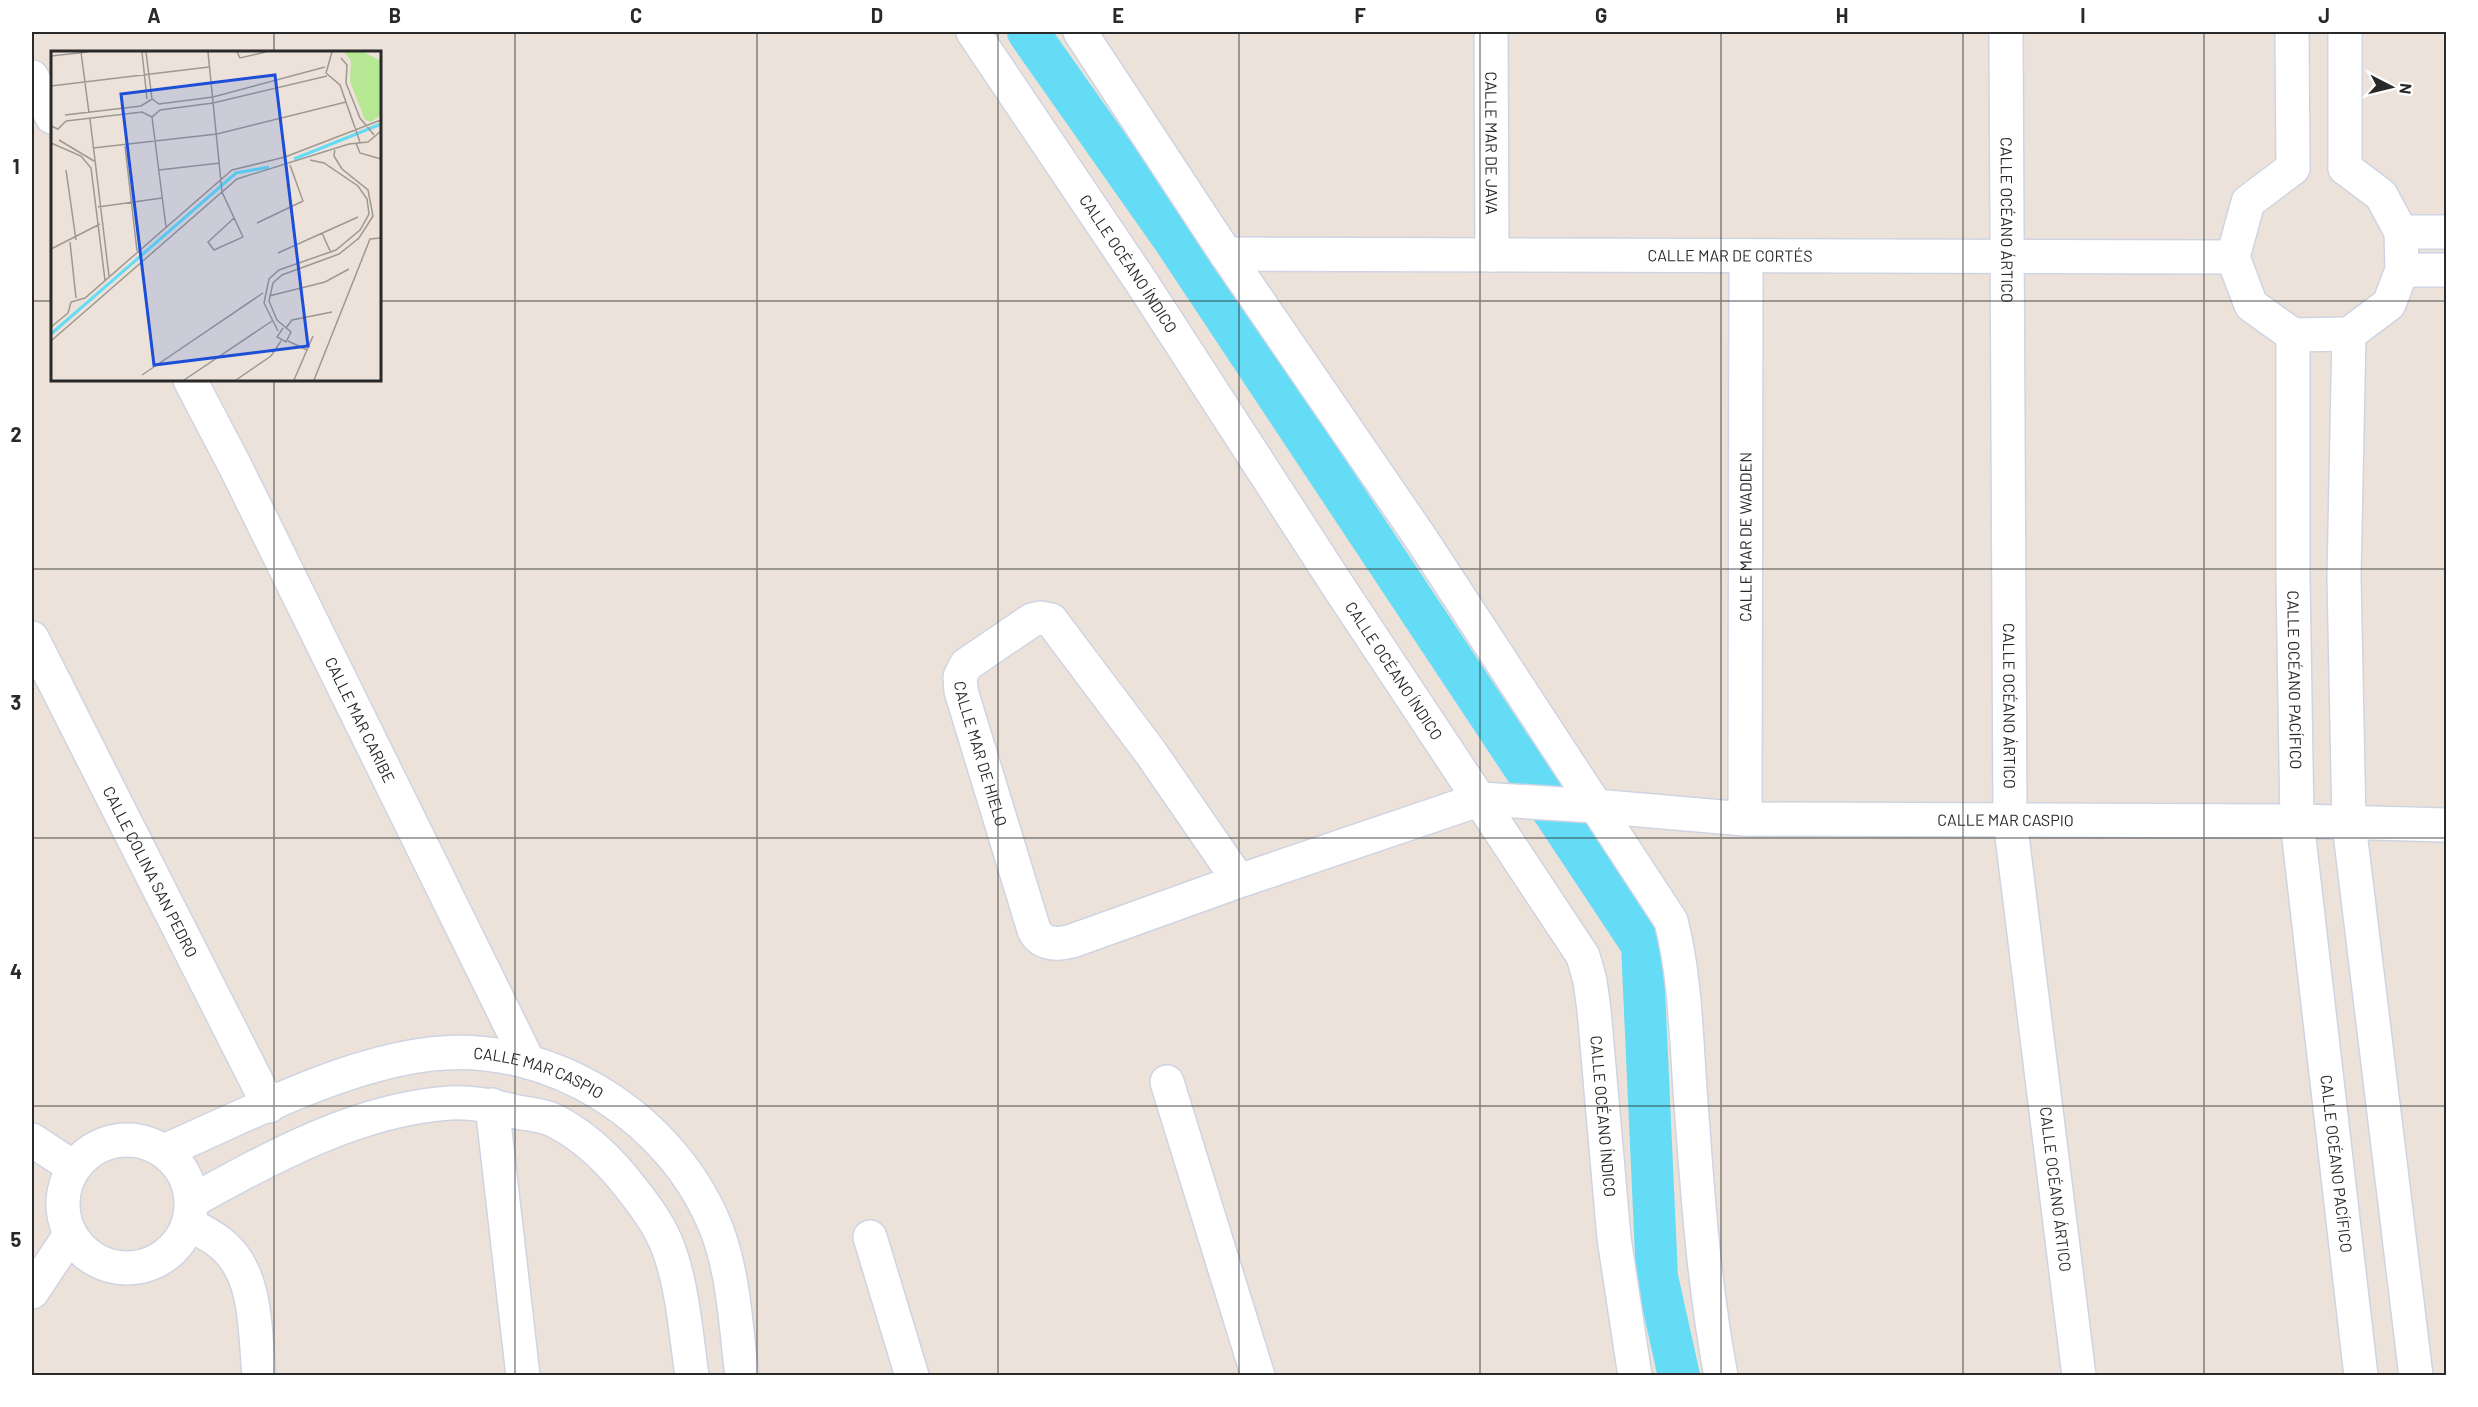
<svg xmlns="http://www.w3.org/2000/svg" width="2478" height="1407" viewBox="0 0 2478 1407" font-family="Barlow,sans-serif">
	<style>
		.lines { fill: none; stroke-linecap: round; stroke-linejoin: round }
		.canal { stroke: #65dcf6; stroke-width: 42 }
		.street-casing { stroke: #cfd4e3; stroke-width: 36 }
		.street { stroke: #fff; stroke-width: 33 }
		.grid { fill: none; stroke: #292929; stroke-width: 1.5; stroke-opacity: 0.55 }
		.labels { text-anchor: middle; stroke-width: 5; stroke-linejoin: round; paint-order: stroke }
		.street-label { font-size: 16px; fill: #292929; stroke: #fff }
		.inset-river { fill: none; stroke: #65dcf6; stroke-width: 3 }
		.inset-road { fill: none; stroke: #9e9893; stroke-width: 1.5 }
		.view { fill: #1d4ed8; fill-opacity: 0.15; stroke: #1d4ed8; stroke-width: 3 }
		.inset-edge { fill: none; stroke: #292929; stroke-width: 3 }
		.neatline { fill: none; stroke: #292929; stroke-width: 2 }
		.grid-label { font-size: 20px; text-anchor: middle; font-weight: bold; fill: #292929 }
	</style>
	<rect width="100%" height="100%" fill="#ece2d9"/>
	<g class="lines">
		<path class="canal" d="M1028,32L1175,241L1642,945L1657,1277L1679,1376"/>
		<defs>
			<g id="street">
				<path id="s1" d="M973,32L1142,283L1340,589L1583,956L1590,981L1594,1010L1614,1238L1635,1376"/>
				<path d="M1080,32L1226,254L1422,540L1671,921C1685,975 1686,1033 1690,1089C1697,1185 1703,1281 1721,1376"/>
				<path id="s2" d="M1491,32L1492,255"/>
				<path id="s3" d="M2006,32L2010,820L2079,1376"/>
				<path d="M2292,32L2293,168"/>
				<path d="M32,77L52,117"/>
				<path d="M2345,168L2381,195L2401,232L2402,270L2389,304L2349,334"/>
				<path d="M2345,168V32"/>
				<path d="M2401,232H2446"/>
				<path id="s4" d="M1226,254L2233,257"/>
				<path d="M2402,270H2446"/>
				<path d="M2349,334L2344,577L2349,824L2416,1376"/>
				<path id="s5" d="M2293,335V579L2297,821L2361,1376"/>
				<path d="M2293,335L2251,305L2233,257L2248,202L2293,168"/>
				<path d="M2293,335L2349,334"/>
				<path id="s6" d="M190,380L236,468L528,1061"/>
				<path id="s7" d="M32,638L269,1106"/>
				<path id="s8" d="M1745,819L1746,256"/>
				<path id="s9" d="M1239,881L1151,753L1051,620L1040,618L1032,620L966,665L960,677L961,691L1034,930C1041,945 1058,945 1072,941L1239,881L1481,799L1595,806L1745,819L2297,821L2446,825"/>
				<path d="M1167,1082L1258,1376"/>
				<path d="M492,1105L523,1376"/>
				<circle cx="127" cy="1204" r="64"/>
				<path d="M32,1140L73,1167"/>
				<path id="s10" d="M164,1151C245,1116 343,1064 431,1054C552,1040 675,1119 718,1233C734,1277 736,1329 742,1376"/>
				<path d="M192,1201C272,1157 358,1109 450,1103C472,1102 495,1106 517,1112C528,1114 542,1115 553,1120C579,1133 604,1155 623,1178C640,1199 660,1224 669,1250C683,1289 686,1335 692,1376"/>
				<path d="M189,1224C201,1231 215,1237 225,1247C258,1277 255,1335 259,1376"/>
				<path d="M870,1237L912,1376"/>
				<path d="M32,1292L70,1235"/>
			</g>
		</defs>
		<use href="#street" class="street-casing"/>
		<use href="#street" class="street"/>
	</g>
	<path class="grid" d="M274,32V52M515,32V1376M757,32V1376M998,32V1376M1239,32V1376M1480,32V1376M1721,32V1376M1963,32V1376M2204,32V1376M32,301H52M380,301H2446M274,380V1376M32,569H2446M32,838H2446M32,1106H2446"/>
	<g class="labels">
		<g class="street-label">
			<text dy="6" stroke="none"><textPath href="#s2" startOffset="111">CALLE MAR DE JAVA</textPath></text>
			<text dy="6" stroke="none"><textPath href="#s3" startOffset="188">CALLE OCÉANO ÁRTICO</textPath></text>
			<text dy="6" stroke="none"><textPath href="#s4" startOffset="504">CALLE MAR DE CORTÉS</textPath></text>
			<text dy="6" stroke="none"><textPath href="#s1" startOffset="279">CALLE OCÉANO ÍNDICO</textPath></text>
			<text dy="6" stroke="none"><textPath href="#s8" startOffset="282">CALLE MAR DE WADDEN</textPath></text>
			<text dy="6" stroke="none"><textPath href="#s1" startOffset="765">CALLE OCÉANO ÍNDICO</textPath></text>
			<text dy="6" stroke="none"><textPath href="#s5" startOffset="345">CALLE OCÉANO PACÍFICO</textPath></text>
			<text dy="6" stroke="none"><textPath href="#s3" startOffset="674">CALLE OCÉANO ÁRTICO</textPath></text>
			<text dy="6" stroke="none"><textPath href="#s6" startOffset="380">CALLE MAR CARIBE</textPath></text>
			<text dy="6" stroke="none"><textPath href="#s9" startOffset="514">CALLE MAR DE HIELO</textPath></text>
			<text dy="6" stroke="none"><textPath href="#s9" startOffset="1700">CALLE MAR CASPIO</textPath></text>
			<text dy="6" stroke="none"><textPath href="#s7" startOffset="262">CALLE COLINA SAN PEDRO</textPath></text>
			<text dy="6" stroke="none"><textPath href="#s10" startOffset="396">CALLE MAR CASPIO</textPath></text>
			<text dy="6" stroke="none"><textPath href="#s1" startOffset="1269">CALLE OCÉANO ÍNDICO</textPath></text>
			<text dy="6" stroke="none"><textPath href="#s5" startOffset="831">CALLE OCÉANO PACÍFICO</textPath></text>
			<text dy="6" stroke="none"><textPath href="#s3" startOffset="1160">CALLE OCÉANO ÁRTICO</textPath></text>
		</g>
	</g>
	<g transform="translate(51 51)">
		<rect width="330" height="330" fill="#ece2d9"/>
		<path d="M293,1H312L330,10V64L320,71L314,69L299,30L300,10Z" fill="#b6e792"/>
		<path class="inset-river" d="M243,108L330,73M0,283L185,122L218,116"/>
		<path class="inset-road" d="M30,1L38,62M91,1L96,48M95,1L101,48M157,1L171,141L192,186L163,199L157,191L183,167M186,1L189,7L215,1M281,1L275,22L289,34L309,91M0,5L37,1M290,7L296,14L295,32L309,67L323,84M0,35L158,16M14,64L90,55L101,48L108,53L162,46L274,16M101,66L115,176M39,68L58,225M15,70L91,61L101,66L109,59L162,52L276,25M0,75L7,78L15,70M8,89L43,110M0,92L30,105L40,117L54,229M305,92L309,102L330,108M74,95L86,200M42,97L166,83L295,51M15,119L25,189M108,119L169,112M47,156L111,147M206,172L252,150L239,114M271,182L280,202M19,191L25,247M0,198L49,173M227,202L307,166M218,245L274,231L298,218M17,262L20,251L34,247L181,119L234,106L330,69M0,276L17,262M232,277L226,286L235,291L240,281L226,269L218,250L222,232L231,224L288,203L308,187L322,165L317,139L291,118L283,105L284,97M235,277L241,269L281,261M227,280L213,252L218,228L228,219L285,199L309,179L318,163L316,148L307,135L273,112L259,109M0,290L186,128L298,93L317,91L330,80M237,290L256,299M91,324L212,242M133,329L221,270M185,329L220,305L230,290M243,329L262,285M263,329L319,188L330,187"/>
		<path class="view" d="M224,24L257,295L103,314L70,43Z"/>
		<rect width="330" height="330" class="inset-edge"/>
	</g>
	<rect width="2478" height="1407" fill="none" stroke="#ffffff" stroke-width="66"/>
	<g transform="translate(2391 87) rotate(97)" stroke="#ffffff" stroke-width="4.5" paint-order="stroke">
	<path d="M0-4.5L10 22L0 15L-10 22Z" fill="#292929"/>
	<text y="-9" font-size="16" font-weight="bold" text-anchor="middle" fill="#292929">N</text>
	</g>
	<rect x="33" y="33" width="2412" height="1341" class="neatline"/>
	<g class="grid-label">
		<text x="154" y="23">A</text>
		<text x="395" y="23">B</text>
		<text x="636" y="23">C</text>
		<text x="877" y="23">D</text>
		<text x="1118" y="23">E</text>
		<text x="1360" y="23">F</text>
		<text x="1601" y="23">G</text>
		<text x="1842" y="23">H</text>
		<text x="2083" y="23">I</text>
		<text x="2324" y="23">J</text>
		<text x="16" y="174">1</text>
		<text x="16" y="442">2</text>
		<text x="16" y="710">3</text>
		<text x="16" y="979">4</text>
		<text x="16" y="1247">5</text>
	</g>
</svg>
